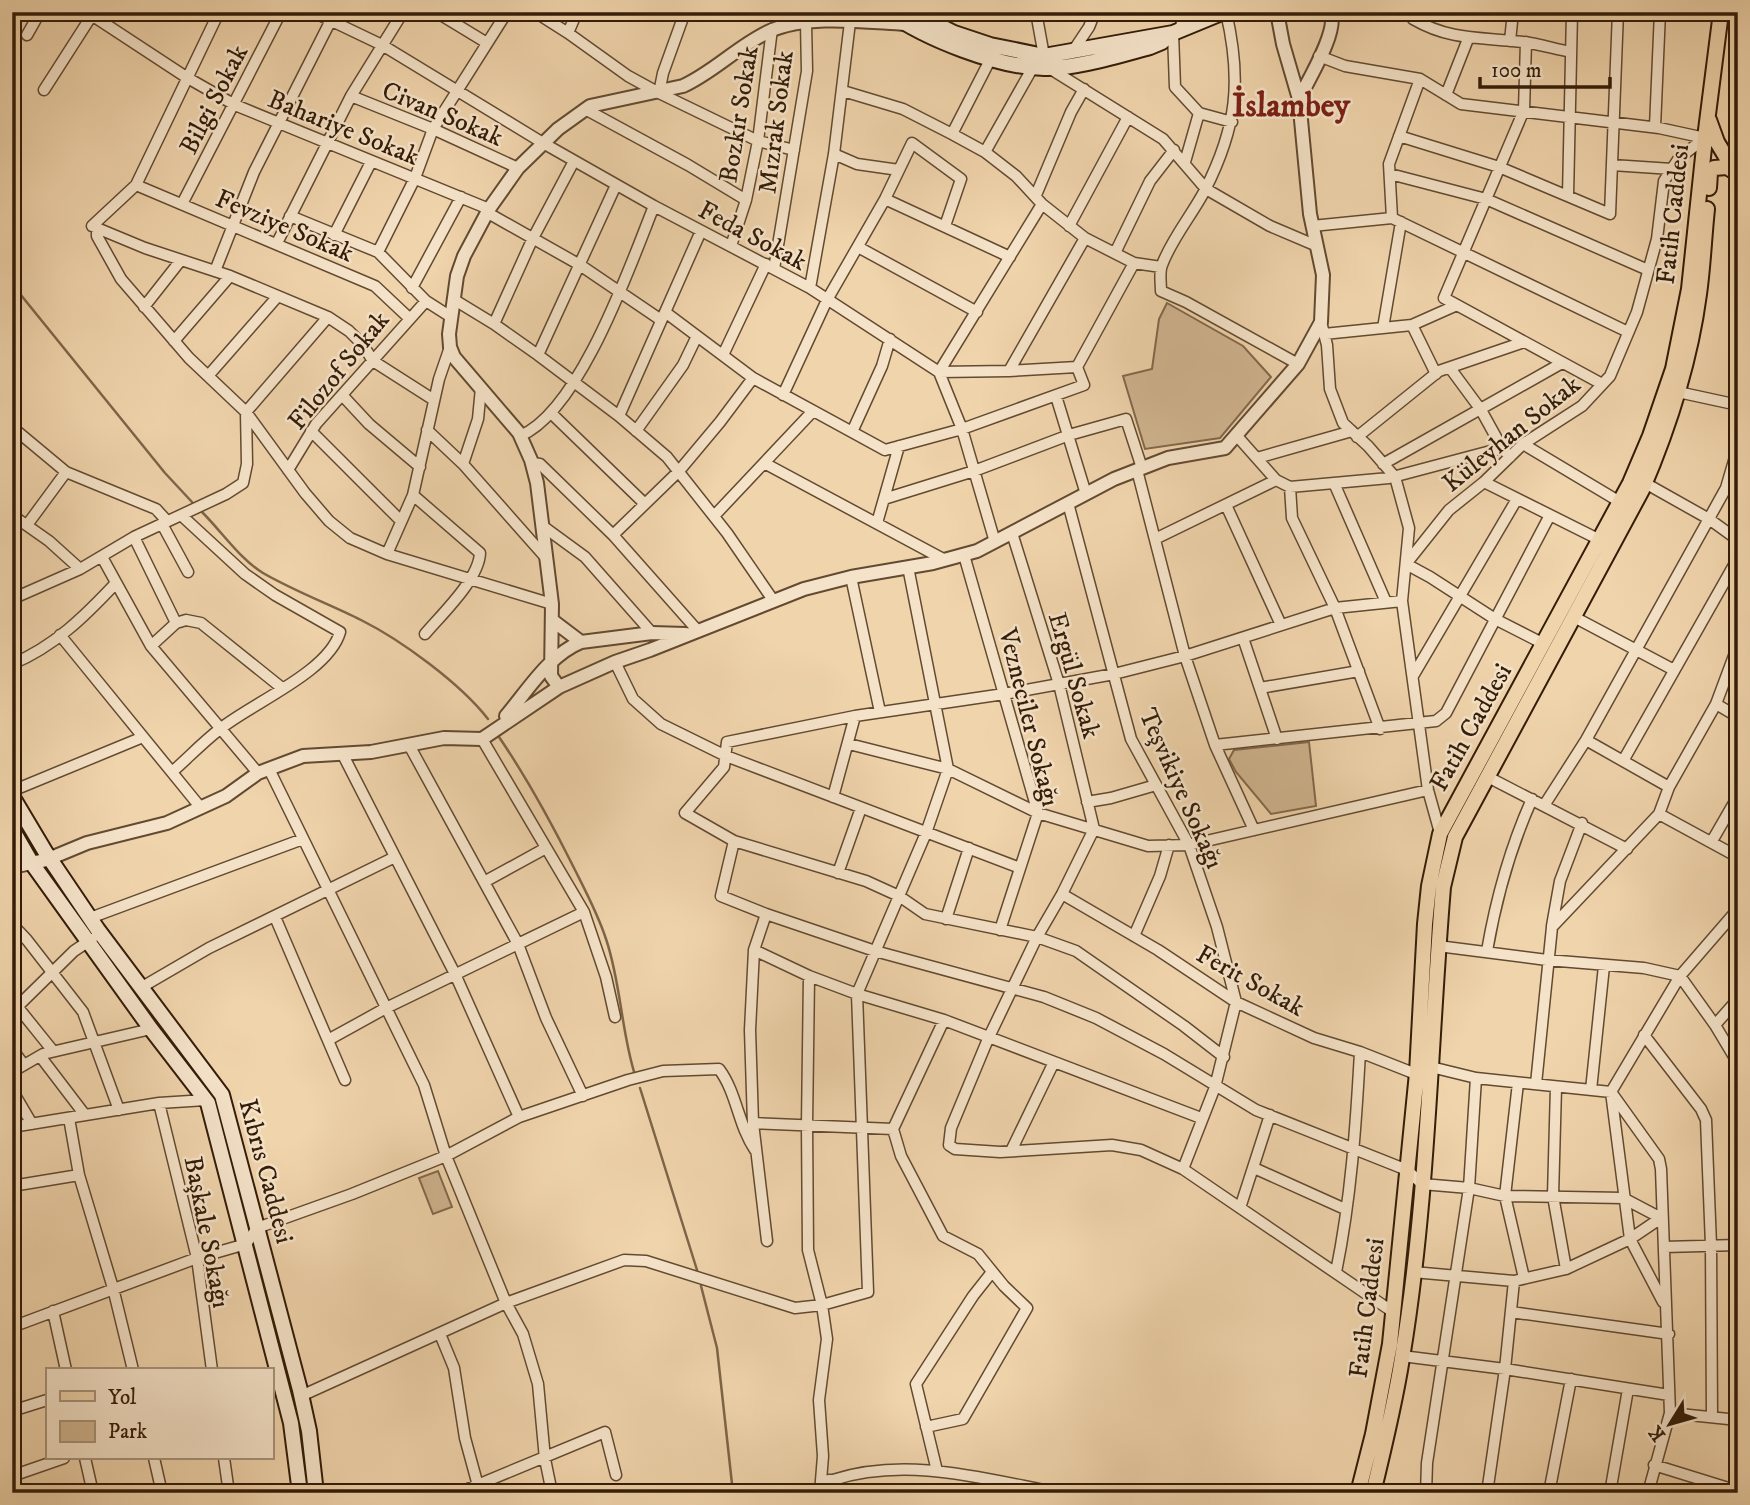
<svg xmlns="http://www.w3.org/2000/svg" width="1750" height="1505" viewBox="0 0 1750 1505" font-family="'IM FELL DW Pica',serif">
	<style>
		.green { fill: #d0b590; stroke: #82684c; stroke-width: 2 }
		.lines { fill: none; stroke-linecap: round; stroke-linejoin: round }
		.stream { stroke: #7e6549; stroke-width: 2.5 }
		.minor-casing { stroke: #624a31; stroke-width: 13 }
		.tertiary-casing { stroke: #624a31; stroke-width: 16 }
		.secondary-casing { stroke: #331c08; stroke-width: 18 }
		.primary-casing { stroke: #331c08; stroke-width: 18 }
		.minor { stroke: #f5e3c9; stroke-width: 10 }
		.tertiary { stroke: #f5e3c9; stroke-width: 12 }
		.secondary { stroke: #f5e3c9; stroke-width: 14 }
		.primary { stroke: #f0d4ac; stroke-width: 14 }
		.labels { text-anchor: middle; stroke-width: 5; stroke-linejoin: round; paint-order: stroke }
		.street-label { font-size: 26px; fill: #331c08; stroke: #f5e3c9 }
		.district-label { font-size: 33px; font-weight: bold; fill: #7a1f14; stroke: #f5e3c9 }
	</style>
	<rect width="100%" height="100%" fill="#f0d4ac"/>
	<filter id="stains"><feTurbulence type="fractalNoise" baseFrequency=".00286" numOctaves="4"/><feColorMatrix values="0 0 0 0 .2 0 0 0 0 .09 0 0 0 0 .02 0 0 0 .5 -.17"/></filter>
	<radialGradient id="worn" r=".72"><stop offset=".6" stop-color="#630" stop-opacity="0"/><stop offset="1" stop-color="#630" stop-opacity=".3"/></radialGradient>
	<path class="green" d="M1167,303L1243,346L1271,377L1220,438L1145,449L1123,376L1152,369L1159,319Z
		M1309,742L1316,806L1271,814L1236,772L1229,759L1234,750Z
		M438,1171L452,1207L433,1214L419,1178Z"/>
	<g class="lines">
		<path class="stream" d="M12,284L165,473L192,502
			M202,512C222,532 240,559 263,573C294,591 329,604 361,620C401,640 460,683 488,719
			M499,737C527,778 551,822 573,866C585,890 598,914 606,939C621,983 621,1031 635,1075
			M640,1088L697,1270
			M701,1286L717,1348L733,1493"/>
		<defs>
			<path id="minor" d="M87,12L186,77L235,105L489,209
				M219,12L136,185L92,226L145,248L230,276L328,317L349,331L363,345L373,361L434,400
				M313,12L382,45L543,143L654,206L810,288L939,372
				M436,12L487,43
				M535,12L568,33L628,76L659,93L758,141L794,150
				M1036,12L1044,56
				M1226,12C1242,81 1237,127 1205,190C1192,215 1172,238 1162,265C1159,272 1161,283 1161,291L1186,302L1298,364
				M1414,12L1413,19C1451,41 1481,37 1523,42C1539,44 1555,49 1571,52
				M1181,29L1183,12
				M568,33L577,12
				M1173,33L1175,87L1199,113L1232,122
				M27,35L40,12
				M1510,41L1513,12
				M1526,42L1524,110L1444,298L1602,384
				M1073,51L1089,27L1095,12
				M1319,56L1345,66L1420,79L1461,104L1659,128L1705,138
				M1049,68L1163,139L1206,189L1270,226L1317,246
				M44,90L94,12
				M843,91L903,109L952,134L985,152L1016,176L1042,204L1085,238L1134,263L1161,267
				M659,93L663,73L685,12
				M1446,95L1468,39
				M351,96L433,129L518,168
				M585,109L688,165L746,200
				M1655,127L1660,12
				M952,134L991,58
				M1399,136L1499,167L1610,214L1618,12
				M985,152L1033,67
				M834,154L857,164L899,170
				M1185,162L1199,113
				M1612,165L1672,169
				M1390,174L1486,199L1648,270
				M136,185L375,286L409,318
				M1036,195L1071,112L1084,89
				M1568,196L1572,12
				M885,199L1010,257
				M182,204L281,12
				M488,213L580,265L661,320
				M290,216L378,252L426,301L451,317
				M1392,218L1389,164L1420,79
				M1069,226L1128,117
				M1312,226L1392,218L1628,332
				M97,228V236L121,279L189,358L246,412L305,493L329,521L350,538L387,554L552,604
				M334,235L371,162
				M277,243L351,96L403,12
				M731,246L746,200L758,141L772,29
				M858,247L977,312
				M378,252L415,178L433,129L507,12
				M1115,253L1150,181L1174,150
				M774,269L807,71L806,23
				M215,271L254,172L331,20
				M412,288L461,197
				M810,288L834,154L850,22
				M453,299L494,324L538,355L619,416L667,457L727,533L773,600
				M144,307L181,260
				M665,312L753,378L885,450L962,429L1084,385L1077,367L1009,371L939,372
				M1321,322L1327,345L1330,389L1343,423L1368,446L1395,477L1409,528L1402,601L1428,790L1440,833
				M494,324L532,240L574,161
				M1412,325L1436,374
				M1383,328L1401,222
				M1324,334L1412,325L1457,305
				M174,341L230,276
				M538,355L616,185
				M723,355L766,264
				M1077,367L1134,263
				M1450,368L1481,410L1502,448
				M1009,371L1085,238
				M939,372L1042,204
				M939,372L962,429L995,542
				M208,376L278,296
				M1678,392L1738,405
				M342,395L369,424L420,467
				M783,395L827,300L885,199L912,143L961,179L945,226
				M1056,396L1086,494
				M551,413L645,504
				M619,416L701,231
				M12,427L66,472L156,509L167,521
				M427,430L463,464L547,559
				M311,431L401,521
				M636,431L683,365L697,336
				M852,432L882,366L890,339
				M520,436C580,411 630,266 654,206
				M1237,436L1276,480L1290,487L1389,478L1502,448L1510,457
				M1357,437L1439,371L1524,342
				M1523,444L1620,502
				M1257,458L1352,431
				M532,463L540,464L613,535L698,631
				M764,463L945,560
				M463,464L478,419L481,388
				M1383,464L1562,363
				M288,470L316,424L426,301
				M1137,470L1185,656L1215,745L1254,830
				M1484,482L1600,540
				M1334,483L1386,602
				M1645,483L1709,519L1738,540
				M1290,487L1292,518L1335,608L1380,729
				M413,495L480,553C479,579 442,614 425,634
				M884,499L974,471L1069,435L1126,419L1142,468
				M1068,503L1131,739L1189,845L1217,927L1236,1002L1215,1087L1183,1169
				M1226,505L1281,625
				M12,515L49,541L80,569
				M714,516L813,411
				M877,523L899,446
				M162,524L188,572
				M27,525L66,472
				M544,527L585,557L652,633
				M1012,533L1059,684L1094,829L1062,894L1037,937L988,1039L951,1128L949,1145L955,1149L1000,1152L1112,1145L1141,1150L1183,1169L1393,1312
				M613,535L679,471L720,422L753,378
				M134,537L176,623L151,646
				M1155,539L1276,480
				M387,554L413,495L439,379L450,347
				M964,555L1038,813L1000,930
				M102,557L151,646L258,773
				M851,577L880,712
				M12,599L80,569L134,537L226,494L243,483L247,464L246,412L328,317
				M1574,617L1674,670
				M176,623L186,620L201,623L282,688
				M60,635L201,808
				M1243,638L1277,739
				M1544,644L1495,619L1430,577L1406,564L1449,510L1484,482L1523,444L1582,406L1610,376L1637,312L1657,239L1664,181L1679,158L1705,138
				M615,662L633,699L661,724L726,756L1020,868
				M12,664C54,647 86,615 116,583
				M1413,676L1517,499
				M1260,688L1359,671
				M1716,704L1738,717
				M482,739L584,912L606,977L615,1017
				M1586,740L1669,787
				M849,744L948,769L1038,813L1148,846L1189,845L1428,790
				M409,745L518,944L546,1018L583,1096
				M1215,745L1436,721L1446,713L1550,515
				M342,753L455,974L519,1117
				M1623,761L1738,558
				M269,769L424,1085L446,1156L506,1303L523,1334L538,1384L545,1459L552,1493
				M172,772C188,758 203,742 220,729C252,703 329,672 340,632L275,595L245,574L181,515
				M1486,776L1627,849
				M12,791L143,737
				M833,797L855,716
				M1087,802L1111,798L1156,785
				M1545,804L1586,740L1726,488L1738,447
				M1659,814L1738,857
				M734,841L721,896L766,914L875,951L1044,997L1096,1018L1164,1054L1256,1110L1407,1170L1422,1184L1469,1188L1505,1196L1623,1198L1661,1218L1630,1239L1566,1269L1514,1281L1413,1272
				M1712,841L1738,796
				M838,873L861,808
				M484,882L546,848
				M1062,894L1158,950L1236,1002L1314,1038L1360,1052L1421,1076
				M766,914L754,950L750,1030L753,1123L767,1241
				M275,917L345,1080
				M90,918L303,839
				M946,919L969,848
				M12,924L27,940L83,1012L119,1110
				M1552,926L1560,881L1582,823
				M1134,936L1160,876L1169,845
				M1438,946L1547,960L1644,968L1680,976L1715,1025L1736,1060L1738,1059
				M754,950L809,976L857,994L944,1020L1201,1118
				M1487,951C1496,899 1510,848 1532,799
				M809,976L807,1125L808,1250L822,1305L827,1339L819,1400L823,1456L820,1493
				M142,987L209,948L395,857
				M12,1000L53,1051
				M17,1007L74,951L92,939
				M1715,1025L1738,999
				M1644,1035L1701,1109L1706,1120L1711,1245L1712,1417
				M328,1040L386,1008L584,912
				M12,1049L24,1065
				M40,1056L85,1115
				M1224,1057L1184,1026L1076,951L1037,937L925,914L899,896L866,881L734,841L685,813L724,767L727,742L855,716L1004,694L1114,674L1185,656L1335,608L1402,601
				M1736,1060L1738,1123
				M1431,1067L1476,1078L1611,1092L1659,1159L1661,1169L1670,1413L1648,1493
				M12,1072L43,1054L151,1029
				M1518,1083L1505,1196L1524,1278
				M1536,1084L1552,927L1659,814L1669,787L1716,704L1738,645
				M1556,1087L1553,1196L1566,1269
				M12,1090L32,1124
				M1591,1090L1604,966
				M159,1103L197,1258L212,1370
				M69,1118L79,1175L113,1288L133,1370
				M753,1123L893,1129
				M12,1127L159,1103L206,1100
				M1011,1151L1054,1062
				M1254,1168L1345,1209
				M12,1186L79,1175
				M1240,1208L1270,1115
				M1664,1247L1738,1245
				M1336,1272C1351,1199 1356,1125 1360,1052
				M1663,1302L1630,1239L1611,1092L1680,976L1738,909
				M53,1311L66,1370
				M1511,1312L1669,1334
				M12,1327L197,1258L246,1244L257,1228L352,1194L446,1156L519,1117L628,1080L663,1071L719,1069C737,1093 738,1125 755,1150
				M440,1334L454,1368L465,1438L480,1493
				M1402,1356L1505,1369L1669,1395
				M301,1396L506,1303L624,1260L646,1261L795,1308L822,1305L868,1292L857,994L926,833L948,769L908,567
				M12,1411L47,1400
				M1670,1413L1738,1420
				M926,1427L963,1419L1027,1308L1004,1286L978,1254L943,1236L901,1156L893,1129L944,1020
				M85,1458L93,1493
				M154,1458L162,1493
				M224,1458L229,1493
				M1654,1465L1738,1491
				M937,1471L916,1384L973,1296L992,1272
				M12,1476L64,1458
				M829,1480H833L844,1493
				M833,1480C907,1456 984,1479 1059,1493
				M458,1493L605,1432L616,1475
				M1426,1493L1427,1463L1469,1188L1476,1078
				M1487,1493L1505,1369L1514,1281
				M1549,1493L1571,1379
				M1610,1493L1628,1389"/>
			<path id="tertiary" d="M905,24C865,22 807,14 770,31C739,45 714,72 683,86L590,106L558,129L518,168L489,209L464,256L457,276L449,334L450,347L454,357L519,433L531,460L537,483L552,604L551,676L559,687L615,662L650,650L804,589L851,577L933,563L977,551L1114,479L1168,458L1225,448L1298,364L1321,322L1323,275L1310,214L1299,99L1283,44L1277,12
				M1299,99C1307,82 1340,29 1330,12
				M552,620L581,642
				M506,716C528,690 549,655 581,642L652,633L686,634
				M12,867L46,860L87,843L167,823L226,796L258,773L303,756L371,752L444,738L482,739L559,687"/>
			<path id="secondary" d="M888,12C926,39 997,67 1044,68C1075,69 1120,55 1150,47L1162,42L1169,36
				M912,12L954,33L990,45L1044,56L1173,33L1224,12
				M12,796L46,853L98,930L222,1095L300,1390L309,1431L316,1493
				M12,829L31,862L151,1029L208,1103L291,1423L300,1493"/>
			<path id="primary" d="M1709,120L1717,142L1735,172
				M1709,188L1710,173L1714,168L1727,167L1738,174
				M1358,1493L1373,1434L1390,1344L1417,1073L1425,924L1429,886L1440,834L1630,483L1650,436L1673,369L1689,289L1705,138L1721,12
				M1373,1493C1384,1448 1395,1403 1402,1358C1428,1202 1430,1044 1443,887L1455,837L1642,490C1669,427 1690,362 1699,294C1703,266 1704,237 1707,209"/>
		</defs>
		<use href="#minor" class="minor-casing"/>
		<use href="#tertiary" class="tertiary-casing"/>
		<use href="#secondary" class="secondary-casing"/>
		<use href="#primary" class="primary-casing"/>
		<use href="#minor" class="minor"/>
		<use href="#tertiary" class="tertiary"/>
		<use href="#secondary" class="secondary"/>
		<use href="#primary" class="primary"/>
	</g>
	<g class="labels">
		<g class="street-label">
			<text transform="translate(213 99) rotate(-63)" y="9">Bilgi Sokak</text>
			<text transform="translate(443 113) rotate(23)" y="9">Civan Sokak</text>
			<text transform="translate(738 114) rotate(-81)" y="9">Bozkır Sokak</text>
			<text transform="translate(775 122) rotate(-83)" y="9">Mızrak Sokak</text>
			<text transform="translate(344 127) rotate(22)" y="9">Bahariye Sokak</text>
			<text transform="translate(1672 214) rotate(-84)" y="9">Fatih Caddesi</text>
			<text transform="translate(285 225) rotate(23)" y="9">Fevziye Sokak</text>
			<text transform="translate(753 235) rotate(28)" y="9">Feda Sokak</text>
			<text transform="translate(338 370) rotate(-51)" y="9">Filozof Sokak</text>
			<text transform="translate(1511 433) rotate(-39)" y="9">Küleyhan Sokak</text>
			<text transform="translate(1075 675) rotate(74)" y="9">Ergül Sokak</text>
			<text transform="translate(1030 717) rotate(76)" y="9">Vezneciler Sokağı</text>
			<text transform="translate(1470 727) rotate(-61)" y="9">Fatih Caddesi</text>
			<text transform="translate(1182 788) rotate(66)" y="9">Teşvikiye Sokağı</text>
			<text transform="translate(1251 980) rotate(29)" y="9">Ferit Sokak</text>
			<text transform="translate(267 1171) rotate(75)" y="9">Kıbrıs Caddesi</text>
			<text transform="translate(208 1232) rotate(79)" y="9">Başkale Sokağı</text>
			<text transform="translate(1366 1308) rotate(-83)" y="9">Fatih Caddesi</text>
		</g>
		<g class="district-label">
			<text x="1291" y="116">İslambey</text>
		</g>
	</g>
	<rect width="1750" height="1505" fill="none" stroke="#f0d4ac" stroke-width="42"/>
	<rect x="14" y="14" width="1722" height="1477" fill="none" stroke="#331c08" stroke-width="3.5"/>
	<rect x="21" y="21" width="1708" height="1463" fill="none" stroke="#331c08" stroke-width="2"/>
	<rect x="46" y="1368" width="228" height="91" fill="#f5e3c9" stroke="#a7937c" stroke-width="2"/>
	<rect x="60" y="1391" width="35" height="10" fill="#f0d4ac" stroke="#a7937c" stroke-width="2"/>
	<text x="108" y="1404" font-size="21" fill="#331c08">Yol</text>
	<rect x="60" y="1421" width="35" height="21" fill="#d0b590" stroke="#a7937c" stroke-width="2"/>
	<text x="108" y="1438" font-size="21" fill="#331c08">Park</text>
	<g transform="translate(1670 1424) rotate(233)" stroke="#f5e3c9" stroke-width="5" paint-order="stroke">
	<path d="M0-5L12 26L0 18L-12 26Z" fill="#331c08"/>
	<text y="-10" font-size="19" font-weight="bold" text-anchor="middle" fill="#331c08">K</text>
	</g>
	<path d="M1480 77v10h130v-10" fill="none" stroke="#331c08" stroke-width="3.5"/>
	<text x="1491" y="77" font-size="21" fill="#331c08" stroke="#f5e3c9" stroke-width="5" paint-order="stroke">100 m</text>
	<rect width="100%" height="100%" filter="url(#stains)"/>
	<rect width="100%" height="100%" fill="url(#worn)"/>
</svg>
